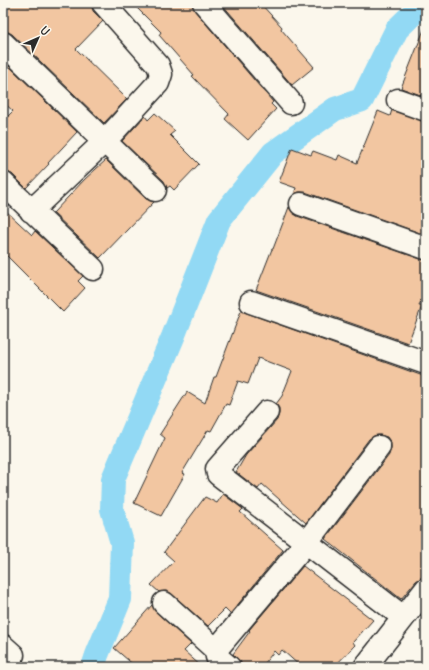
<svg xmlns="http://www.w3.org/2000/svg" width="429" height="670" viewBox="0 0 429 670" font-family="Delius,sans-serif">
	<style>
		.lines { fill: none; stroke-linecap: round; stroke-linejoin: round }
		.canal { stroke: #92d9f4; stroke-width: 24 }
		.building { fill: #f2c6a1; stroke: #2b2b2b }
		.minor-casing { stroke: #2b2b2b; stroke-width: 25 }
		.minor { stroke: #fbf7ec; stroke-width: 22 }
	</style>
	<rect width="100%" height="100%" fill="#fbf7ec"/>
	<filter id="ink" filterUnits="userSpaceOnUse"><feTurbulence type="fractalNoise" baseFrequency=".025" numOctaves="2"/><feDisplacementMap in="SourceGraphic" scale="8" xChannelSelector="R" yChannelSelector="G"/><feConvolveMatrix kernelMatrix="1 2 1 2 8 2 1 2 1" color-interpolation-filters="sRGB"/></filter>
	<g filter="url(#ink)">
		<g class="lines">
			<path class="canal" d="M93,667L97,655L120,599L122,543L112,509L113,479L173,337L219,220L273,153L335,109L362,100L397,29L424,3"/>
		</g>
		<path class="building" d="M3,3H91L93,11L103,21L76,49L127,99L104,123L12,34L6,31H3Z
			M132,3H192L195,11L273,102L271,104L276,109L248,140L225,119L229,114L192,76L194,75L159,35L161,32Z
			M221,3H260L282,27L281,29L314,67L292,85Z
			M425,27H426V97L401,88Z
			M9,66L77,132L48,163L49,164L26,188L12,174L3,171V121L13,111L3,102V73Z
			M392,110L426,122V227L423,234L305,192H299L294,194L296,188L279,182L292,148L311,155L313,151L337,160L339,155L357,163L378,111L390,116Z
			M155,113L175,131L170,135L199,164L174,190L170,186L167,188L164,181L122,141L145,116L148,120Z
			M106,160L146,199L154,202L100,258L53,213L85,179Z
			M3,200L9,206L5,210L32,235L35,231L83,276L78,281L85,288L63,312L3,252Z
			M289,207L292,212L297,216L426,261V288L419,306H422L408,343L256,290L272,249H273Z
			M241,311L426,377V577L421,578L416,581L401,599L325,539L389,455L391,448V443L387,437L380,435L374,436L369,439L306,523L262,484L258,489L236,472L246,455L277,420L279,414V408L276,404L282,396L292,371L258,358L248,384L238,381L229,405L226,404L211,431L208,430L182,473L185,474L161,516L134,503L165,438L160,434L187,392L205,403L214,377H216Z
			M223,494L243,509L240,512L283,550L230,614L225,609L208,626L172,594L166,591L159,592L151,585L174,561L164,552L205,497L217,503Z
			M303,566L373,620L353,642L355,645L334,667H301L282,650L278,655L274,651L262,667H241V662L233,654L250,631L249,630Z
			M152,605L156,612L191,644L184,651L202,667H136L114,648Z"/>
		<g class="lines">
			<defs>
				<path id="minor" d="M204,3L291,103
					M3,43L155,190
					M398,100L426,110
					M3,183L93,269
					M301,204L426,248
					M31,211L105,141L158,83L161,74L158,65L103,3
					M251,302L426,363
					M267,412L217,469L218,474L403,617
					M164,603L216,650
					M3,646L13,655
					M229,667L217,657L216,650L306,543L379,447
					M365,667L426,589"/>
			</defs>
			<use href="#minor" class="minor-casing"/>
			<use href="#minor" class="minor"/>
		</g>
	</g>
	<rect width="429" height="670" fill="none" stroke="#fbf7ec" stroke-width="16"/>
	<rect x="8" y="8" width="413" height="654" fill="none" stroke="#2b2b2b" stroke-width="1.5" filter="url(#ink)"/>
	<g transform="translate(38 38) rotate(45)" stroke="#fbf7ec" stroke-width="3" paint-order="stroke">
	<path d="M0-3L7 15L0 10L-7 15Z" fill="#2b2b2b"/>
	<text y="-6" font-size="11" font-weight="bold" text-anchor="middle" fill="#2b2b2b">U</text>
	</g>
</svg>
